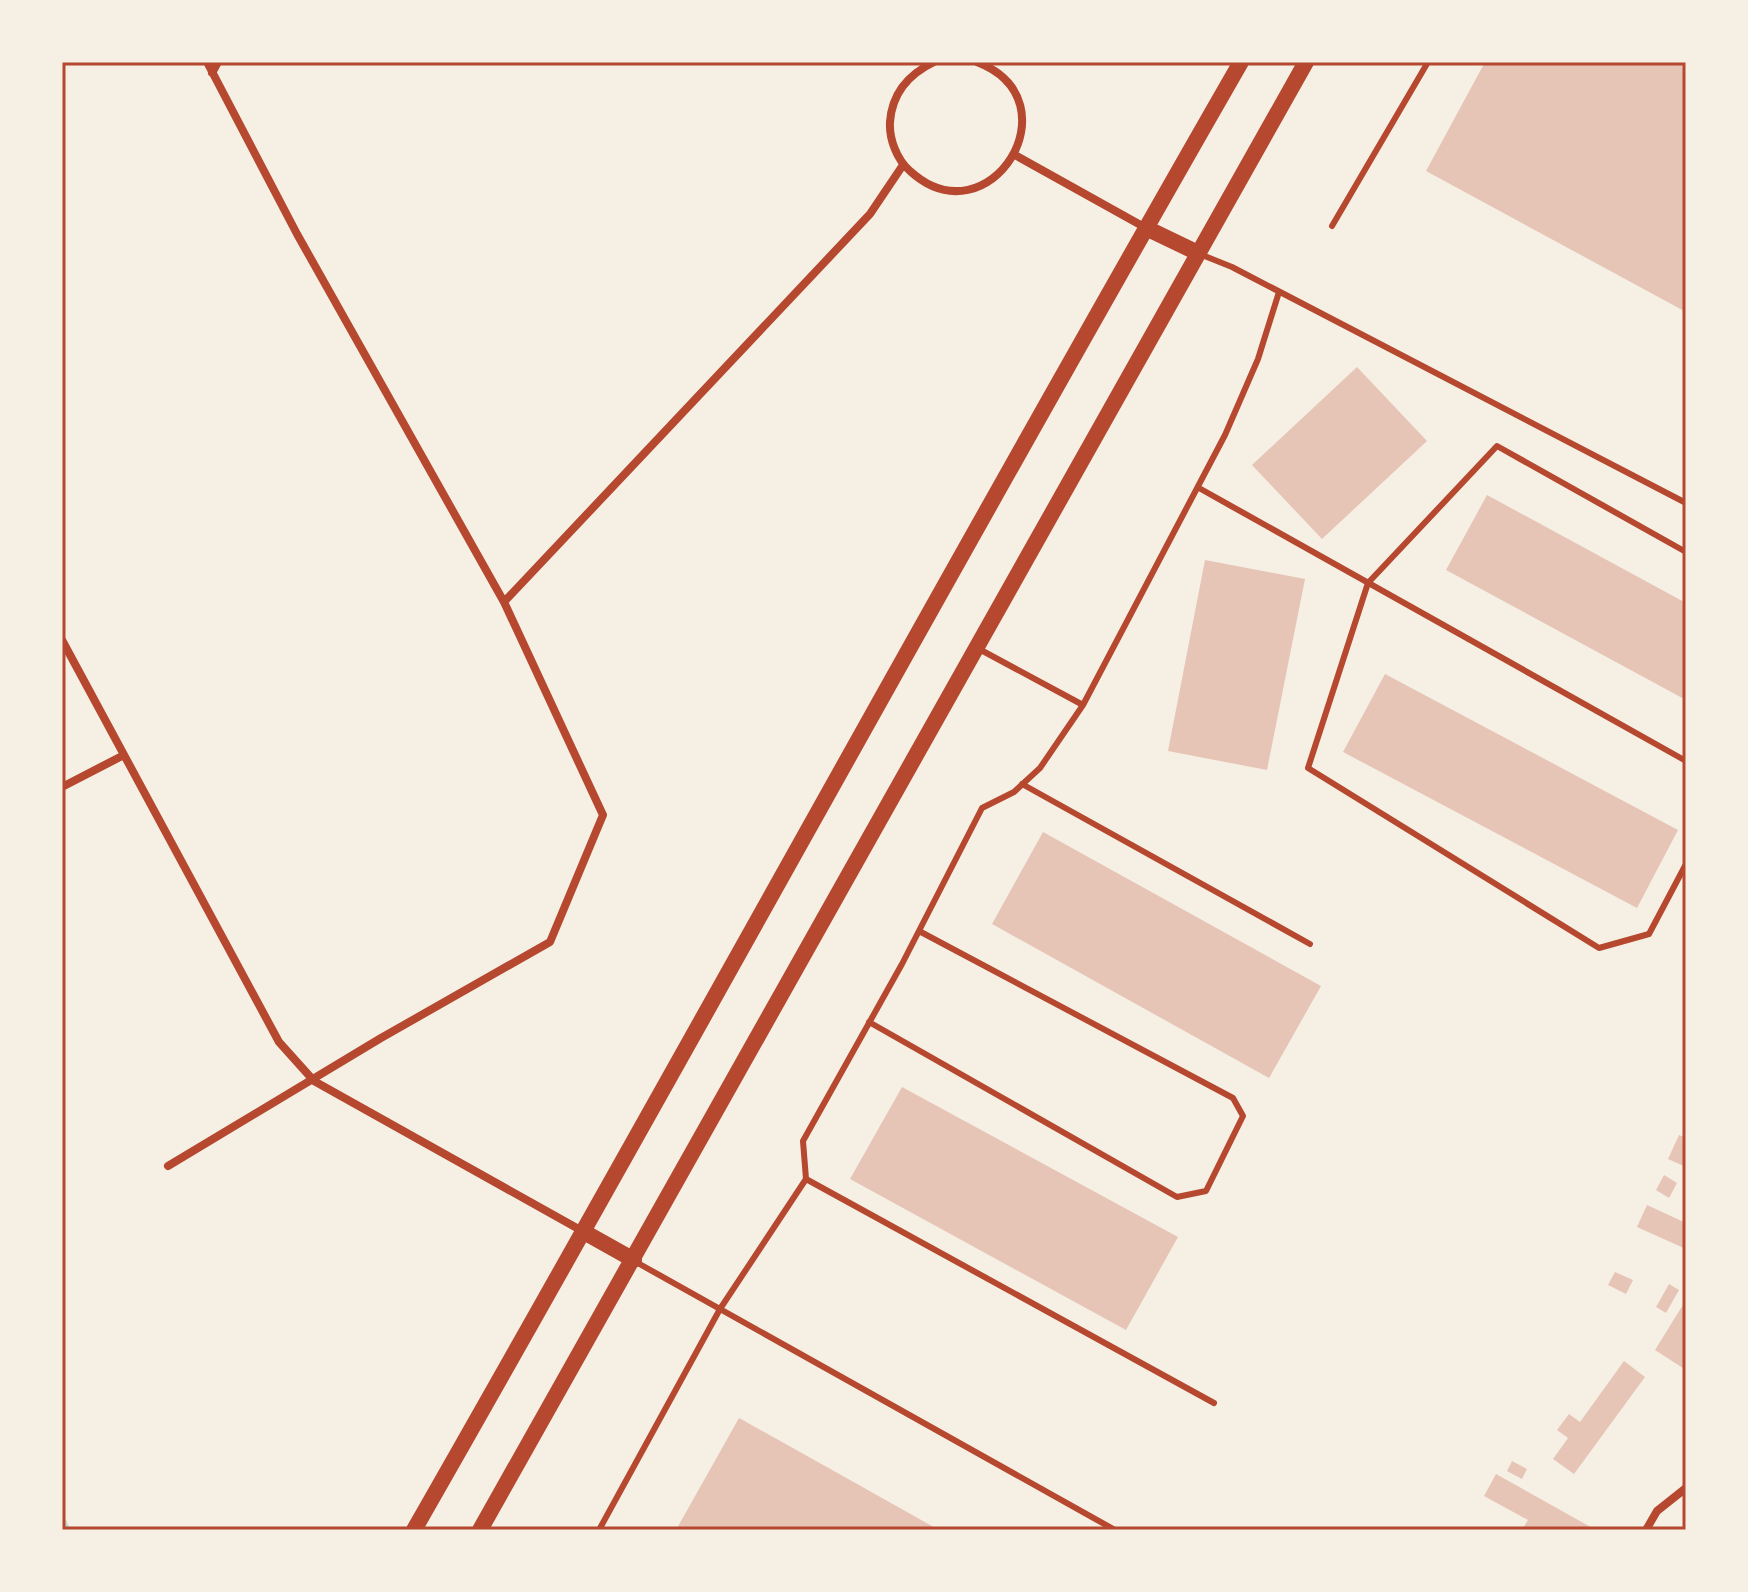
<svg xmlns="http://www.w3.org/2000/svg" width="1748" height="1592" viewBox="0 0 1748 1592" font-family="'Roboto Condensed',sans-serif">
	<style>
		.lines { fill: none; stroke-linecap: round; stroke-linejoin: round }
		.stream { stroke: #c9d6d2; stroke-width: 10 }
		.building { fill: #e6c5b7 }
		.service { stroke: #b5482f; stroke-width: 6 }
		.minor { stroke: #b5482f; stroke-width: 8 }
		.secondary { stroke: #b5482f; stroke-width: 16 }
		.neatline { fill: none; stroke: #b5482f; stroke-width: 3 }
	</style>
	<rect width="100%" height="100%" fill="#f6efe4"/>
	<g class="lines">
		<path class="stream" d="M62,1523L65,1530"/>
	</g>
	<path class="building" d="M1485,62H1686V312L1426,171Z
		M1357,367L1427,441L1322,539L1252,465Z
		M1487,495L1686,603V700L1446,570Z
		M1205,560L1305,579L1267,770L1168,751Z
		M1385,674L1678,830L1637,908L1343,752Z
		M1043,832L1321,986L1269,1078L992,924Z
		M902,1087L1178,1237L1126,1330L850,1179Z
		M1679,1135L1686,1138V1167L1668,1159Z
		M1664,1175L1677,1183L1669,1198L1656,1190Z
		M1647,1205L1686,1223V1249L1637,1227Z
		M1615,1272L1633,1280L1626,1294L1608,1285Z
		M1669,1284L1679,1290L1666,1313L1656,1307Z
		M1686,1300V1370L1655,1350Z
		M1624,1361L1645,1377L1574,1474L1553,1459L1568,1438L1557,1430L1569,1414L1580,1422Z
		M739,1418L825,1466L939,1530H676Z
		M1512,1461L1527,1469L1522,1479L1507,1471Z
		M1496,1474L1596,1530H1522L1528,1520L1484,1496Z"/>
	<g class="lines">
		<path class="service" d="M1332,226L1428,62
			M1202,255L1232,267L1686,503
			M1199,488L1686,761
			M1686,552L1497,446L1368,583L1308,768L1599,948L1649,934L1686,864
			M979,649L1083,705L1225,435L1258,359L1279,292
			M1022,784L1310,944
			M869,1022L1177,1197L1206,1191L1243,1116L1233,1098L919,931
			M806,1179L803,1141L902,964L982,808L1014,792L1040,768L1083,705
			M636,1262L1115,1530
			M599,1530L720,1309L806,1179L1214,1403"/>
		<path class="minor" d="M934,62C909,74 892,93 890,122C889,139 897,160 910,171C989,243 1078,101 977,62
			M212,73L218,62
			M1015,155L1146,228
			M504,602L870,214L903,165
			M62,640L279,1042L314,1081L584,1232
			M62,787L122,756
			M168,1166L381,1038L550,942L603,815L504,602L297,234L207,62
			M1646,1530L1657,1511L1686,1488"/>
		<path class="secondary" d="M1146,228L1198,253
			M584,1232L634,1260
			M414,1530C693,1042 961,549 1241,62
			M480,1530L1306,62"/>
	</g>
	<rect width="1748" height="1592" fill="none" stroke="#f6efe4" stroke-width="128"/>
	<rect x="64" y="64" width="1620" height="1464" class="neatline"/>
</svg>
